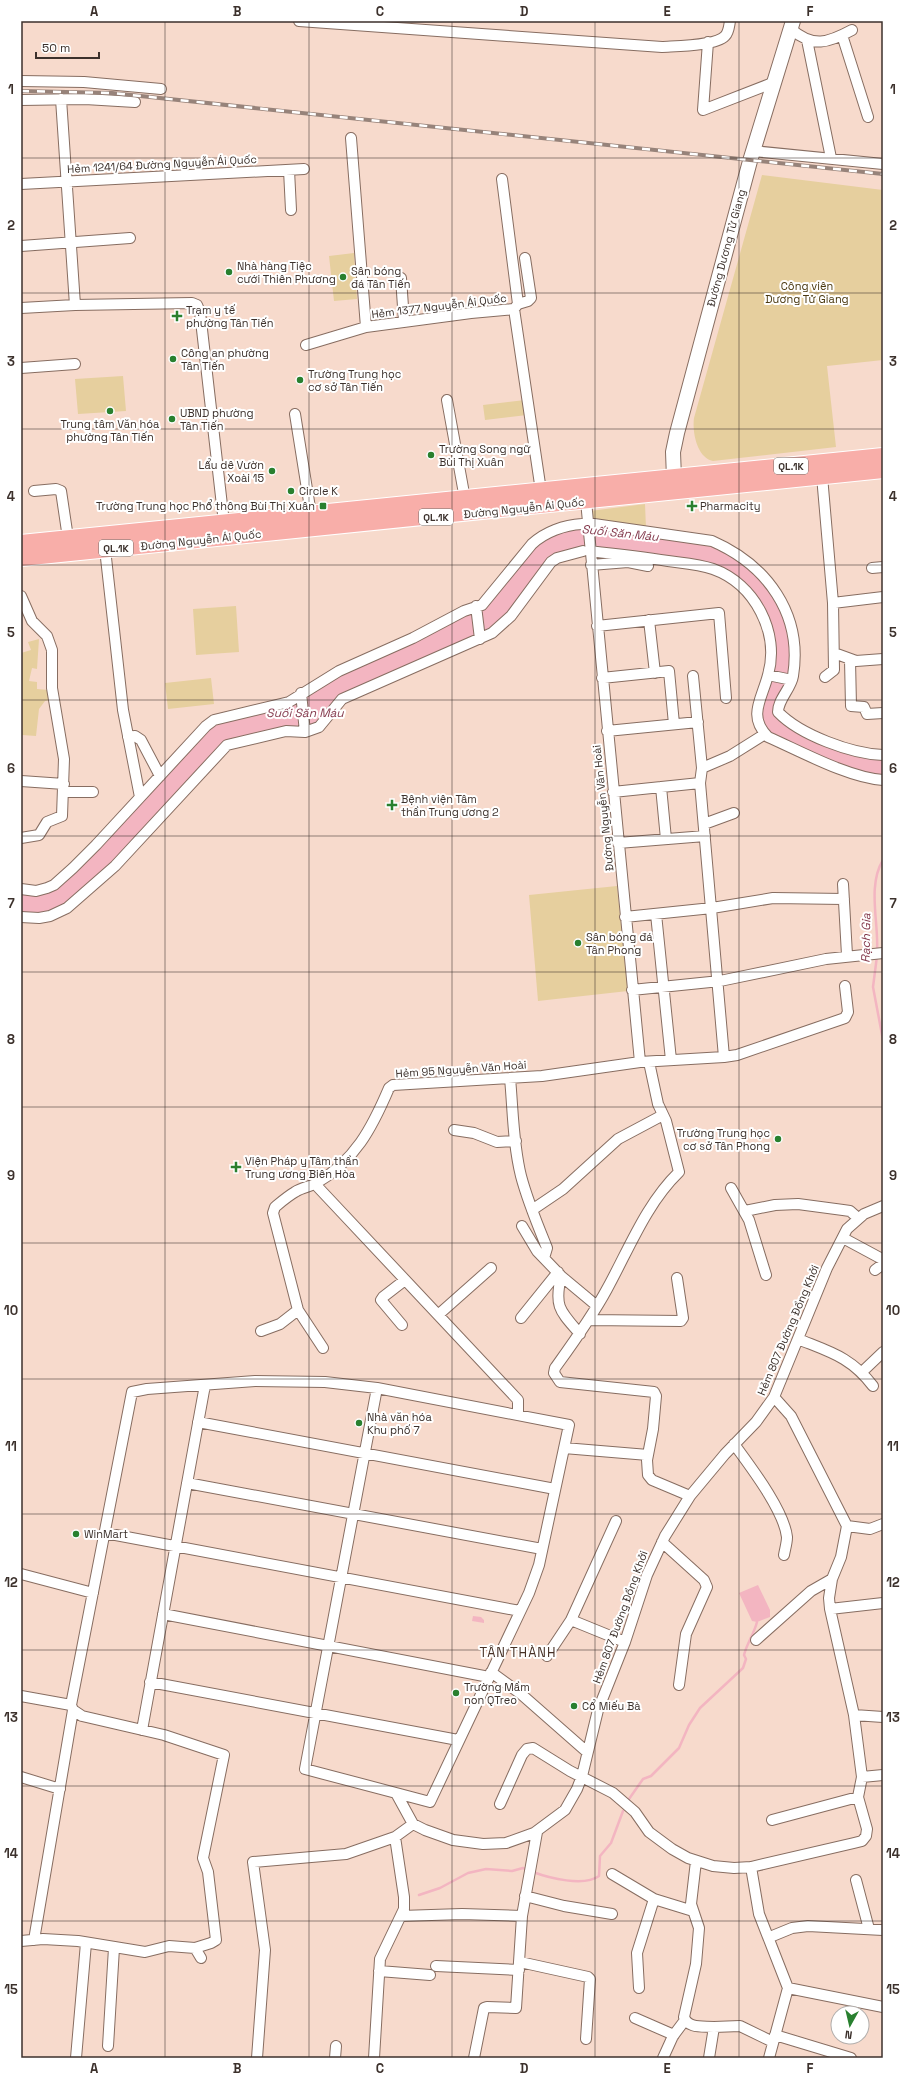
<svg xmlns="http://www.w3.org/2000/svg" width="904" height="2079" viewBox="0 0 904 2079" font-family="'Space Grotesk',sans-serif">
	<style>
		.green { fill: #e6cf9e }
		.water { fill: #f3b5c1 }
		.lines { fill: none; stroke-linecap: round; stroke-linejoin: round }
		.stream { stroke: #f3b5c1; stroke-width: 2.5 }
		.minor-casing { stroke: #876d61; stroke-width: 12 }
		.secondary-casing { stroke: #876d61; stroke-width: 16 }
		.primary-casing { stroke: #fff; stroke-width: 18 }
		.minor { stroke: #fff; stroke-width: 10 }
		.secondary { stroke: #fff; stroke-width: 14 }
		.primary { stroke: #f8aea9; stroke-width: 16 }
		.rail-casing { stroke: #97837a; stroke-width: 4 }
		.rail { stroke: #fff; stroke-width: 2.5; stroke-dasharray: 8; stroke-linecap: butt }
		.grid { fill: none; stroke: #3c312c; stroke-width: 1; stroke-opacity: 0.55 }
		.poi-dot { fill: #29802f; stroke: #fff; stroke-width: 1.5 }
		.labels { text-anchor: middle; stroke-width: 4; stroke-linejoin: round; paint-order: stroke }
		.shield { fill: #fff; stroke: #766f6b; stroke-width: 1 }
		.shield-label { font-size: 10px; font-weight: bold; fill: #3c312c }
		.street-label { font-size: 11px; fill: #3c312c; stroke: #fff }
		.poi-label { font-size: 11px; fill: #3c312c; stroke: #fff; text-anchor: start }
		.park-label { font-size: 11px; fill: #4a380f; stroke: #fff }
		.water-label { font-size: 12px; font-style: italic; fill: #843a4d; stroke: #fff }
		.quarter-label { font-size: 13px; letter-spacing: 1px; fill: #463025; stroke: #fff }
		.neatline { fill: none; stroke: #3c312c; stroke-width: 1.5 }
		.grid-label { font-size: 13px; text-anchor: middle; font-weight: bold; fill: #3c312c }
	</style>
	<rect width="100%" height="100%" fill="#f7dacc"/>
	<path class="green" d="M762,175L883,190V360L827,366L836,447L713,461C697,458 692,432 694,418Z
		M354,253L357,299L334,301L329,256Z
		M123,376L126,411L78,414L75,379Z
		M525,400L527,415L485,420L483,405Z
		M645,504L646,528L590,520V511Z
		M236,606L239,652L196,655L193,609Z
		M39,639L37,669L32,668L29,681L37,682V689L49,690L51,700L45,701L39,709L36,736L22,735L21,739V653L31,650L28,642Z
		M211,678L214,704L168,709L165,683Z
		M617,886L628,991L538,1001L529,895Z"/>
	<path class="water" d="M581,527L711,544L750,566L770,588L790,630V677L775,706L806,735L883,758V776L864,774L770,735L761,719L773,633L733,577L583,548L556,555L495,628L342,696L317,724L231,740L112,866L65,905L39,915L21,913V892L48,890L215,723L282,708L336,677L474,610L542,539Z
		M758,1585L770,1610V1617L757,1622L752,1621L739,1593Z
		M473,1616L481,1617L484,1620V1623L472,1621Z"/>
	<g class="lines">
		<path class="stream" d="M877,951C879,923 867,886 883,860
			M877,956L873,987L883,1040
			M629,1799L643,1779L651,1776L679,1748L689,1725L700,1708L743,1668L746,1659L744,1655C747,1643 754,1634 757,1622
			M533,1872C549,1878 584,1887 599,1876L600,1856L611,1843L623,1811
			M419,1895L440,1888L468,1873L486,1869L512,1871L523,1868L528,1870"/>
		<defs>
			<path id="minor" d="M299,21L662,47C675,46 716,46 725,36C729,32 729,26 730,21
				M791,29C813,48 828,43 852,30
				M842,35L868,117
				M807,40L831,158
				M708,42L703,110L775,82
				M21,81L84,82L161,89
				M61,99L75,305
				M21,100L85,99L135,102
				M351,138L366,327
				M753,151L883,164
				M289,170L291,210
				M502,179L518,304L514,309
				M21,184L304,169
				M21,246L130,238
				M401,278L404,321
				M518,304L528,301L531,298L525,258
				M21,308L75,305L192,303L197,305L200,312L224,523
				M306,345L366,327L471,313L514,309L541,491
				M21,368L75,364
				M447,400L465,499
				M295,414L311,514
				M822,476L833,603L834,670L825,677
				M34,491L56,489L61,491L68,538
				M586,501L640,1062
				M587,523L712,541C767,565 803,614 793,676C791,689 778,699 778,712C800,735 852,754 883,755
				M105,549L123,710L140,797
				M589,551C616,554 642,557 668,561C683,563 699,564 713,569C755,584 780,633 768,675C762,699 747,716 768,737C800,751 849,778 883,780
				M591,565L628,562L648,566
				M872,568L883,567
				M21,596L32,621L47,636L52,650V688L64,759L62,816L47,822L39,835L21,838
				M833,603L883,597
				M476,606L480,639
				M649,620L655,673
				M597,626L719,613L726,698
				M834,653L856,661L883,659
				M850,660L851,706L864,707L867,714L883,713
				M768,675L792,680
				M693,676L702,768L700,783L724,1057
				M602,678L669,671L674,724
				M301,693L305,732
				M607,731L698,722
				M128,737L135,736L141,740L160,776
				M702,768L730,756L765,734
				M21,781L64,784
				M661,787L666,839
				M64,792H93
				M613,792L700,783
				M704,824L734,813
				M618,843L705,836
				M843,884L847,955
				M21,889L36,891L47,888L54,885L73,868L96,845L206,726L214,720L289,702L339,671L413,638L464,611L482,605L532,544C545,532 564,525 582,524
				M656,914L671,1060
				M21,917L39,918L50,916L67,908L115,866L227,745L286,731L305,732L319,727L342,699L492,633L511,616L551,562L557,558L583,551
				M625,917L712,908L773,898L844,899
				M632,990L720,981L826,959L883,953
				M649,1062L658,1104L666,1121L679,1172C646,1204 629,1249 607,1289C592,1317 573,1343 555,1368L554,1373L560,1382L654,1392L656,1396L653,1429L647,1460L648,1475L652,1480L690,1496
				M510,1078C513,1110 513,1144 521,1176C527,1199 536,1221 545,1243L547,1248L544,1258
				M454,1130L474,1133L497,1142L516,1141
				M315,1184L518,1400V1415
				M731,1188L749,1220L766,1275
				M532,1210L563,1189L618,1139L663,1115
				M745,1211L775,1205L798,1204L843,1210L850,1211L858,1218
				M522,1226L537,1251L561,1276L597,1306
				M843,1238L882,1259L883,1264L875,1270
				M561,1276C554,1307 560,1311 580,1334
				M298,1310L323,1348
				M438,1315L491,1268
				M521,1318L558,1272
				M589,1320L681,1321L683,1318L677,1278
				M402,1325L381,1300L383,1297L405,1280
				M261,1331L280,1324L298,1310L273,1213L275,1207C281,1202 288,1196 295,1192C301,1188 308,1187 315,1184C355,1161 372,1128 389,1088L393,1085L542,1076L640,1062L724,1057L737,1055L845,1018L848,1012L845,986
				M798,1339C830,1352 851,1357 873,1386
				M862,1372L883,1352
				M377,1388L305,1769L396,1793L413,1824L425,1830L453,1840L483,1844L506,1843L534,1833L565,1810L577,1789L582,1776L598,1710L625,1642L647,1575L665,1536L690,1496L725,1454L756,1422L774,1397L827,1268L847,1229L864,1214L883,1206
				M198,1422L555,1489
				M734,1444C750,1466 784,1510 787,1537C787,1543 785,1549 784,1555
				M564,1448L648,1455
				M187,1483L542,1549
				M847,1526L870,1529L883,1524
				M105,1533L520,1611
				M662,1542L704,1580L707,1587L686,1634L679,1685
				M21,1574L93,1593
				M830,1609L883,1603
				M163,1614L489,1677
				M571,1620L625,1642
				M756,1640L811,1591L832,1579
				M547,1656L571,1620L616,1521
				M491,1672L521,1694L587,1752
				M150,1682L458,1740
				M21,1696L71,1705
				M71,1705L132,1392L147,1389L255,1381L325,1382L377,1388L569,1425L539,1565L529,1593L430,1802L396,1793
				M854,1715L883,1717
				M142,1730L205,1385
				M21,1777L60,1789
				M862,1777L883,1775
				M500,1804L522,1755L527,1749L533,1748L570,1771L613,1793L635,1812L649,1832L672,1849L688,1858L713,1866L734,1868L751,1867L854,1843L862,1841L866,1836L867,1829L858,1797L862,1777L854,1715L830,1609L829,1598L832,1579L841,1557L847,1526L791,1416L774,1397
				M772,1820L858,1797
				M696,1861L691,1904L699,1928L696,1964L684,2017C688,2029 703,2026 714,2027L709,2058
				M751,1867L759,1914L788,1988L769,2058
				M612,1874L654,1899L693,1911
				M856,1880L869,1929
				M525,1896L564,1906L612,1914
				M401,1916L462,1914L522,1916
				M770,1937L792,1928L808,1926L883,1930
				M34,1940L73,1710
				M21,1941L43,1939L78,1941L145,1952L169,1946L195,1948L211,1943L216,1940L208,1872L203,1858L224,1755L164,1735L82,1716L73,1710L71,1705
				M195,1948L201,1958
				M520,1962L588,1977L590,1979L586,2039
				M436,1966L519,1970
				M379,1971L430,1975
				M639,1988L637,1953L654,1899
				M788,1988L883,2007
				M635,2018L674,2035
				M714,2027L740,2026L773,2042
				M775,2035L851,2058
				M108,2046L114,1948
				M76,2058L86,1943
				M257,2058L265,1950L253,1862L346,1854L395,1837L413,1824
				M335,2058L336,2046
				M374,2058L380,1959L404,1909V1897L395,1837
				M474,2058L484,2008L487,2007L516,2008L522,1916L537,1832
				M663,2058L673,2036L685,2020"/>
			<path id="secondary" d="M674,478L673,452L677,433L750,161L793,21"/>
			<path id="primary" d="M21,543L883,456
				M21,558L883,470"/>
		</defs>
		<use href="#minor" class="minor-casing"/>
		<use href="#secondary" class="secondary-casing"/>
		<use href="#primary" class="primary-casing"/>
		<use href="#minor" class="minor"/>
		<use href="#secondary" class="secondary"/>
		<use href="#primary" class="primary"/>
		<defs>
			<path id="rail" d="M21,91L112,93L883,174"/>
		</defs>
		<use href="#rail" class="rail-casing"/>
		<use href="#rail" class="rail"/>
	</g>
	<path class="grid" d="M165,21V2058M309,21V2058M452,21V2058M595,21V2058M739,21V2058M21,158H883M21,293H883M21,429H883M21,565H883M21,700H883M21,836H883M21,972H883M21,1107H883M21,1243H883M21,1379H883M21,1514H883M21,1650H883M21,1786H883M21,1921H883"/>
	<g class="poi-dot">
		<circle cx="229" cy="272" r="4"/>
		<circle cx="343" cy="277" r="4"/>
		<path d="M175 310h4v4h4v4h-4v4h-4v-4h-4v-4h4z"/>
		<circle cx="173" cy="359" r="4"/>
		<circle cx="300" cy="380" r="4"/>
		<circle cx="110" cy="411" r="4"/>
		<circle cx="172" cy="419" r="4"/>
		<circle cx="431" cy="455" r="4"/>
		<circle cx="272" cy="471" r="4"/>
		<circle cx="291" cy="491" r="4"/>
		<rect x="319" y="502" width="8" height="8" rx="2"/>
		<path d="M690 500h4v4h4v4h-4v4h-4v-4h-4v-4h4z"/>
		<path d="M390 799h4v4h4v4h-4v4h-4v-4h-4v-4h4z"/>
		<circle cx="578" cy="943" r="4"/>
		<circle cx="778" cy="1139" r="4"/>
		<path d="M234 1161h4v4h4v4h-4v4h-4v-4h-4v-4h4z"/>
		<circle cx="359" cy="1423" r="4"/>
		<circle cx="76" cy="1534" r="4"/>
		<circle cx="456" cy="1693" r="4"/>
		<circle cx="574" cy="1706" r="4"/>
	</g>
	<g class="labels">
		<g class="shield">
			<rect x="774" y="458" width="34" height="16" rx="3"/>
			<rect x="419" y="509" width="34" height="16" rx="3"/>
			<rect x="99" y="540" width="34" height="16" rx="3"/>
		</g>
		<g class="shield-label">
			<text x="791" y="470">QL.1K</text>
			<text x="436" y="521">QL.1K</text>
			<text x="116" y="552">QL.1K</text>
		</g>
		<g class="street-label">
			<text transform="translate(162 164) rotate(-3)" y="4">Hẻm 1241/64 Đường Nguyễn Ái Quốc</text>
			<text transform="translate(726 248) rotate(-75)" y="4">Đường Dương Tử Giang</text>
			<text transform="translate(439 306) rotate(-7)" y="4">Hẻm 1377 Nguyễn Ái Quốc</text>
			<text transform="translate(524 508) rotate(-6)" y="4">Đường Nguyễn Ái Quốc</text>
			<text transform="translate(201 540) rotate(-6)" y="4">Đường Nguyễn Ái Quốc</text>
			<text transform="translate(603 808) rotate(-96)" y="4">Đường Nguyễn Văn Hoài</text>
			<text transform="translate(461 1069) rotate(-4)" y="4">Hẻm 95 Nguyễn Văn Hoài</text>
			<text transform="translate(788 1330) rotate(-67)" y="4">Hẻm 807 Đường Đồng Khởi</text>
			<text transform="translate(620 1617) rotate(-70)" y="4">Hẻm 807 Đường Đồng Khởi</text>
		</g>
		<g class="poi-label">
			<text x="237" y="270">Nhà hàng Tiệc<tspan x="237" dy="13">cưới Thiên Phương</tspan></text>
			<text x="351" y="275">Sân bóng<tspan x="351" dy="13">đá Tân Tiến</tspan></text>
			<text x="186" y="314">Trạm y tế<tspan x="186" dy="13">phường Tân Tiến</tspan></text>
			<text x="181" y="357">Công an phường<tspan x="181" dy="13">Tân Tiến</tspan></text>
			<text x="308" y="378">Trường Trung học<tspan x="308" dy="13">cơ sở Tân Tiến</tspan></text>
			<text x="180" y="417">UBND phường<tspan x="180" dy="13">Tân Tiến</tspan></text>
			<text x="110" y="428" text-anchor="middle">Trung tâm Văn hóa<tspan x="110" dy="13">phường Tân Tiến</tspan></text>
			<text x="439" y="453">Trường Song ngữ<tspan x="439" dy="13">Bùi Thị Xuân</tspan></text>
			<text x="264" y="469" text-anchor="end">Lẩu dê Vườn<tspan x="264" dy="13">Xoài 15</tspan></text>
			<text x="299" y="495">Circle K</text>
			<text x="315" y="510" text-anchor="end">Trường Trung học Phổ thông Bùi Thị Xuân</text>
			<text x="700" y="510">Pharmacity</text>
			<text x="401" y="803">Bệnh viện Tâm<tspan x="401" dy="13">thần Trung ương 2</tspan></text>
			<text x="586" y="941">Sân bóng đá<tspan x="586" dy="13">Tân Phong</tspan></text>
			<text x="770" y="1137" text-anchor="end">Trường Trung học<tspan x="770" dy="13">cơ sở Tân Phong</tspan></text>
			<text x="245" y="1165">Viện Pháp y Tâm thần<tspan x="245" dy="13">Trung ương Biên Hòa</tspan></text>
			<text x="367" y="1421">Nhà văn hóa<tspan x="367" dy="13">Khu phố 7</tspan></text>
			<text x="84" y="1538">WinMart</text>
			<text x="464" y="1691">Trường Mầm<tspan x="464" dy="13">non QTreo</tspan></text>
			<text x="582" y="1710">Cổ Miếu Bà</text>
		</g>
		<g class="park-label">
			<text x="807" y="290">Công viên<tspan x="807" dy="13">Dương Tử Giang</tspan></text>
		</g>
		<g class="water-label">
			<text transform="translate(620 533) rotate(6)" y="4">Suối Săn Máu</text>
			<text x="305" y="717">Suối Săn Máu</text>
			<text transform="translate(866 938) rotate(-89)" y="4">Rạch Gia</text>
		</g>
		<g class="quarter-label">
			<text x="518" y="1657">TÂN THÀNH</text>
		</g>
	</g>
	<rect width="904" height="2079" fill="none" stroke="#ffffff" stroke-width="44"/>
	<g transform="translate(850 2025) rotate(188)"><circle r="19" fill="#ffffff" stroke="#b1adab"/>
	<path d="M0-3L7 15L0 10L-7 15Z" fill="#29802f"/>
	<text y="-6" font-size="11" font-weight="bold" text-anchor="middle" fill="#3c312c">N</text>
	</g>
	<path d="M36 52v6h63v-6" fill="none" stroke="#3c312c" stroke-width="2"/>
	<text x="42" y="52" font-size="12" fill="#3c312c" stroke="#ffffff" stroke-width="3" paint-order="stroke">50 m</text>
	<rect x="22" y="22" width="860" height="2035" class="neatline"/>
	<g class="grid-label">
		<text x="94" y="16">A</text>
		<text x="237" y="16">B</text>
		<text x="380" y="16">C</text>
		<text x="524" y="16">D</text>
		<text x="667" y="16">E</text>
		<text x="810" y="16">F</text>
		<text x="11" y="94">1</text>
		<text x="893" y="94">1</text>
		<text x="11" y="230">2</text>
		<text x="893" y="230">2</text>
		<text x="11" y="366">3</text>
		<text x="893" y="366">3</text>
		<text x="11" y="501">4</text>
		<text x="893" y="501">4</text>
		<text x="11" y="637">5</text>
		<text x="893" y="637">5</text>
		<text x="11" y="773">6</text>
		<text x="893" y="773">6</text>
		<text x="11" y="908">7</text>
		<text x="893" y="908">7</text>
		<text x="11" y="1044">8</text>
		<text x="893" y="1044">8</text>
		<text x="11" y="1180">9</text>
		<text x="893" y="1180">9</text>
		<text x="11" y="1315">10</text>
		<text x="893" y="1315">10</text>
		<text x="11" y="1451">11</text>
		<text x="893" y="1451">11</text>
		<text x="11" y="1587">12</text>
		<text x="893" y="1587">12</text>
		<text x="11" y="1722">13</text>
		<text x="893" y="1722">13</text>
		<text x="11" y="1858">14</text>
		<text x="893" y="1858">14</text>
		<text x="11" y="1994">15</text>
		<text x="893" y="1994">15</text>
		<text x="94" y="2073">A</text>
		<text x="237" y="2073">B</text>
		<text x="380" y="2073">C</text>
		<text x="524" y="2073">D</text>
		<text x="667" y="2073">E</text>
		<text x="810" y="2073">F</text>
	</g>
</svg>
